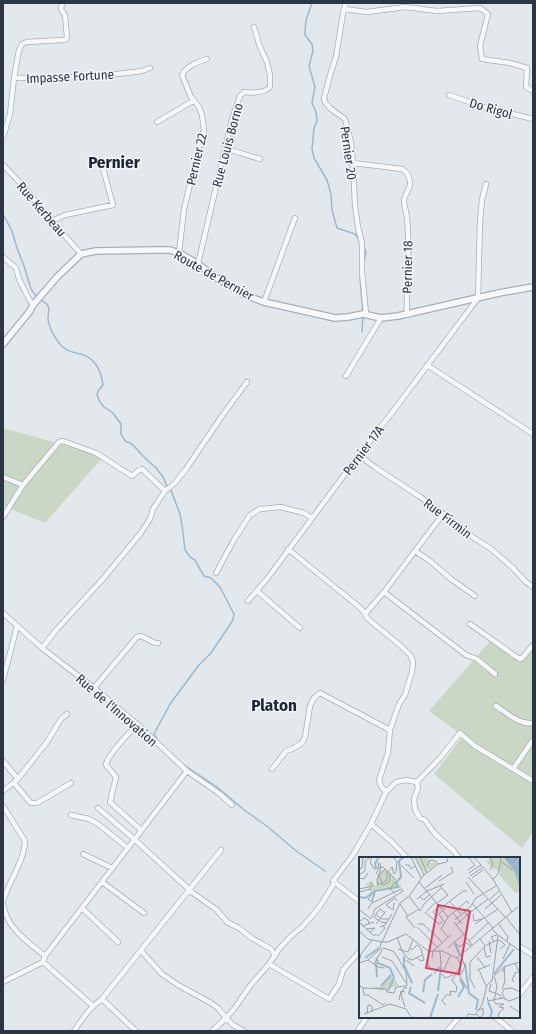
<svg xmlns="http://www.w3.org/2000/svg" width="536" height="1034" viewBox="0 0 536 1034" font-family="'Fira Sans Condensed',sans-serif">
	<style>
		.green { fill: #cad7c4 }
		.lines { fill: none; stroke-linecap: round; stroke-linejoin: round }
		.stream { stroke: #9db8ce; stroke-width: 1.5 }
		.minor-casing { stroke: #a8afb7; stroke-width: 6 }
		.tertiary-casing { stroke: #a8afb7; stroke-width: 8 }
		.minor { stroke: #f7f8fa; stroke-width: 4.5 }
		.tertiary { stroke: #f7f8fa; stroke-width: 5.5 }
		.labels { text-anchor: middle; stroke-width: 3; stroke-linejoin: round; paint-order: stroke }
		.street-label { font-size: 13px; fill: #2a3646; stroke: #f4f6f9 }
		.district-label { font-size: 17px; font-weight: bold; fill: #1c2737; stroke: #f4f6f9 }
		.inset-river { fill: none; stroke: #9db8ce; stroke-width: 2 }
		.inset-road { fill: none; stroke: #99a1aa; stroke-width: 1 }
		.view { fill: #d74364; fill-opacity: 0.15; stroke: #d74364; stroke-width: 2 }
		.inset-edge { fill: none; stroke: #2a3646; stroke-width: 2 }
	</style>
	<rect width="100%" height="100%" fill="#e3e8ec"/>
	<path class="green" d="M3,428L104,456L45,523L3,506Z
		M493,638L522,662L533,645V832L522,848L434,774L463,736L429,711Z"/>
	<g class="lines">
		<path class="stream" d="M312,3L306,20L305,32V35L312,44L313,51L309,66L315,87L312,103L316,112L317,121L314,128L312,148L314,158L327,180L331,194L332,210L337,228L355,234L359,239
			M3,214L12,231L17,248L24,266L31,289L36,296
			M364,246L366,253L364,261
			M361,275L360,278L363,313
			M41,300C43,302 47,303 48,306C50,309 48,314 48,318C48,326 57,343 64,348C68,351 75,353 81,354C95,358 101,370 103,385L98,391L97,395L100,402L104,407L113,413L121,424V434L125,441L132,444L144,457L156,468L163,477L167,486
			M362,332L363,316
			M158,741L154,734L170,704L199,665L211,653L233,620L234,614L220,587L211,578L204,576L197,564L195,560L190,557L185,550L182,525L180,514L170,488
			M181,763L217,787L243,809L268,827L295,850L325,871"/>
		<defs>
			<path id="minor" d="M346,3L343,13L336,57L331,72L324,98L325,102L331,109L345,119L351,142L353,163L355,206L358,227L362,243V271L366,314
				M344,9L367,12L405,7L437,11L480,8L488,14L480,46L482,59L510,63L527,68L526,87L533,91
				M14,78L92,77L142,71L150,68
				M449,95L484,107L533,119
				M157,122L193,101
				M3,137L10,114L14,78L19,50L22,44L27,42L63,40L66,39L67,37L65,15L61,9L62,3
				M227,142L229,148L234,151L260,159
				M353,163L402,169C407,172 409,175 410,181C412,189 404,193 404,201C404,207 407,213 407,219C409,234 408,250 408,265C408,282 406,298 407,315
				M3,165L23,186L52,221L81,254
				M52,221L65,215L113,205L101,161
				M179,253L184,209L199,147L204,130L202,115L199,107L191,97L182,75C186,66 198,62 207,59
				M3,257L16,268L19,279L29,299L33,305
				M198,264L232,119L240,96L244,92C252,93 264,93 270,87V75L267,62L260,47L254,27
				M264,302L295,218
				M427,365L533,434
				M346,376L381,318
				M359,455L376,468L419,496L454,522L474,538L490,548L512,567L526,582L533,587
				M3,477L23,485
				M3,517L23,485L59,442L63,441L96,453L132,476L139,470L142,469L165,491
				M288,549L358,606L363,611L368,619L401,646L411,656L413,662L412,672L405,695L399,704L390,730L388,753L379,780L381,786L386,792L371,824L353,855L333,881L360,902
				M415,551L430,561L451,579L475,596
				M216,573L234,540L250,515L260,509L281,507L304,513L312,518
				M257,591L300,628
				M384,592L466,655L477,659L495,674
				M248,601L267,579L359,455L394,410L478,298L480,221L482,200L486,184
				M3,613L42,648L94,688L137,724L187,771L220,794L232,805
				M365,614L384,592L443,514
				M470,624L518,658L521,659L523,657L533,645
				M42,648L57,629L102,580L140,534L150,519L153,509L165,491L175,483L186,469L222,416L247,382
				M3,680L17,626
				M94,688L137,637L141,636L155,643H158
				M496,706C507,713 520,725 533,723
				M137,724C130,733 107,755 106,765L116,777L110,802L141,830
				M3,761L18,779
				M272,769L286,751L292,749L302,743L305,737L310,706L314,698L320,693L390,730
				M513,769L533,740
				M417,782L440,758L460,733L475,746L533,781
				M14,783L29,801L31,803H37L71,783
				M3,791L18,779L25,770L47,742L61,719L67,714
				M386,792L396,782L406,780L417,782L418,788L414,799L415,810L420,818L425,820L435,834L453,850L459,858
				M3,806L25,841C24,862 9,881 3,901
				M98,808L134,839L193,893L217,910L227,922L239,928L250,937L271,949L275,956
				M71,815L89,819L98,824L128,848
				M371,824L392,842L407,858
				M83,854L112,868
				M102,882L144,913
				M3,904C7,929 27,941 45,956
				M82,908L118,942
				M519,946L533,955
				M141,951L162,974L178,985L211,1003L218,1008L226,1018L233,1025L244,1031
				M269,964L329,999L339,984L343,970L360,951
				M3,982L43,962
				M519,995L533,977
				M102,999L136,1031
				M93,1006L43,962L45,956L187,771
				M495,1017L512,1031
				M358,1030L367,1017
				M74,1031C84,1017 88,1009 102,999L221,850
				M212,1031L226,1018L234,1009L250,986L269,964L279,949L291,936L302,927L312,916L320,906L335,882
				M447,1031L459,1017"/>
			<path id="tertiary" d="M3,344L30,311L33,305L57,277L81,254L96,251L154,250H170L179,253L198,264L215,277L245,295L264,302L335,318L348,317L363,314L381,318L398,316L499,293L533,287"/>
		</defs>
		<use href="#minor" class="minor-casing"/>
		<use href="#tertiary" class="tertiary-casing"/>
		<use href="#minor" class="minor"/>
		<use href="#tertiary" class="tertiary"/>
	</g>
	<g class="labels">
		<g class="street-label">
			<text transform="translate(70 76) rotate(-3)" y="5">Impasse Fortune</text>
			<text transform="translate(491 108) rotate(16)" y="5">Do Rigol</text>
			<text transform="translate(227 145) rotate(-75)" y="5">Rue Louis Borno</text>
			<text transform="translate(349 153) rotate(82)" y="5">Pernier 20</text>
			<text transform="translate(196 159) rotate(-77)" y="5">Pernier 22</text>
			<text transform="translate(42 209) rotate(49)" y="5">Rue Kerbeau</text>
			<text transform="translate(407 267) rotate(-89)" y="5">Pernier 18</text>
			<text transform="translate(214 275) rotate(29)" y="5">Route de Pernier</text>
			<text transform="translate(363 450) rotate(-53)" y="5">Pernier 17A</text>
			<text transform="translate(448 518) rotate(37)" y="5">Rue Firmin</text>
			<text transform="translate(117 710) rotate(41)" y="5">Rue de l'Innovation</text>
		</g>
		<g class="district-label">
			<text x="114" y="168">Pernier</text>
			<text x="274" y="711">Platon</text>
		</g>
	</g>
	<g transform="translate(359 857)">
		<rect width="161" height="161" fill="#e3e8ec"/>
		<path d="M56,0H68L71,6L77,5V8L70,13L68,11L66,17L59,6L62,4L59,5ZM133,0H161V35L156,36L141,19L140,14L132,10L127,4ZM22,13L30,14L39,26L42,27V31L20,32L12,36L7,27L13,24L16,29L12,30L17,29L18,19ZM32,118L34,123L31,125L36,123L40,128L21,134L13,129L21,130Z" fill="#cad7c4"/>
		<path d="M145,0H158L161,4V32L156,16Z" fill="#9db8ce"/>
		<path class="inset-river" d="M17,11L16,6L20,0M0,40L6,41L15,35M13,44L16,34L39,30L37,26L42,20L40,4L45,0M96,87L101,98M45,99V108L53,126M6,101L20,91M17,101L19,106L31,111L35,121L29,134M17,106L18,120M106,106L110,136L119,143L117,153M135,117L155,92M22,129L32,118M52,130L50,136L66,146M79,134L82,110M64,135L66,123L73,117M99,140L105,130L101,122M129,145L133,154L131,161M71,161L79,137"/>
		<path class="inset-road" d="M13,0L11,5L15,12L24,10L37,23M52,0L62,21M56,0L65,18M61,0L68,16M109,0L116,8L109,13M115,0L134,22L153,55M131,0L134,7L131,13M141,0L142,4L153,13M145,0L153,6L159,0M42,8L55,21M46,8H50L52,12L56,9M68,9L71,3L77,4L79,7M0,12L3,11L4,0M26,12L20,19L23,26L28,23V14M30,14L33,10L35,17L37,15L38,5L34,0M110,16L122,8M17,17L20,11L19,5M0,18L6,14V4L11,0M111,19L123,11M109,20L146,60M0,21L5,22L9,16M113,21L124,13M134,22L139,17L142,4M18,23L19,28L20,26L25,28L31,24V17M18,23L22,11L21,6M80,24L94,15L92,10M60,25L89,60L82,72L89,80M107,25L115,37M66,31L83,18M0,32L14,29L11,25M68,34L85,27M0,35L12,32M36,36L31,32L36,25M13,37L9,42L14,46M50,39L61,54M61,40L65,43L71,37M58,42L68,34M131,42L140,34M91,45L102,57M35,46L34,53L27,48L36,41L38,44M78,46L89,38L81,29M113,46L134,71M41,47L49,59M82,51L104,34H108M9,52L13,46L42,32L44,34M126,52L142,38M1,53L12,62M61,54L65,47L82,31M106,55L110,61L106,79M26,56L21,52L15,60L22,65L28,66M66,56L77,45M67,56L80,67L83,65M94,56L103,67M16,57L23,62H30M114,57L115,64L123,62M77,58L74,55L81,49M108,58L129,42M89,60L108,44L110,47M147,60L161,78M12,61L16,52L44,34M96,63L111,50L117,41L137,29M85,65L80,57L86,51M95,65L113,88M139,66L149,80L148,84M10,67L9,63L5,61L0,65L14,78H18M17,67L27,54M59,67H64L83,85M116,67L139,52M97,68L108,58M3,69L15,65M21,70L26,68L33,57M58,70L78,90M56,71L47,60L60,52M7,72L16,71L11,75M133,72L139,78L161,94M0,74L9,82L23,85L41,46L51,38L64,19L79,7L88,5L89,0M19,79L26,71L24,69M38,80L43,94L51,104M121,82L126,89L138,83L142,84L146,88L141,92M110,84L130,65M130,84L132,96M23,85H29L47,77L69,94H83L98,101L159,50M95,85L101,90L106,85L112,89M135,85L132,80L138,78M125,90L127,100L132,99M51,91L53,93L58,88L62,92L65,103L62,104L58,101M89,91L105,77M39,92L49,95L54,83M102,98L106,110L101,119L108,132M23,100L33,104L47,126M118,100L126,110M50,101L53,103L63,98M73,101L74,94L92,78M45,102L55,109M144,102L151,87M9,103L21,92L22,85M68,104L71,112L79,113M0,105L2,97L13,83M0,106L9,103L19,110L25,111M15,107L24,91M85,113L91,99M118,113L131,108M120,113L127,129M143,115L147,109L161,105M75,117L82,108L81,94M83,117L86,121L94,118M155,125L153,123L156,116L160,115L156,106M132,127L130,134L141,138L142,142M0,128L4,131L5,138H9L24,148L26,146M4,131L27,132L28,135L35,136L37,130L48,129L47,115L38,99L34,94L24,91M116,131L111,122V105L126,89M143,132L146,124L145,111M128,140L129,144L144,141L150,144L161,140M146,142L143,136L145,132L153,131L161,135M40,143L42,134L46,135M135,144L138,129L135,119L146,109M135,144L137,147H145L140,150L145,151L139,157L140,161M87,148L83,144L87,138H92L91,134L97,135L98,130L93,123L102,108L98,101M151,149L161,156M46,150L42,137L45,131H48M8,156L9,148L13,149V155M5,157L31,147L47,152L53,161M117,157L121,160L124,158V151L120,153M107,161L109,157L116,158L123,148L128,128L133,124L139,79"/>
		<path class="view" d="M79,48L111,54L100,117L67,111Z"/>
		<rect width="161" height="161" class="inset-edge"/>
	</g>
	<rect width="536" height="1034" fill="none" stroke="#2a3646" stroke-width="8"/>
</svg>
